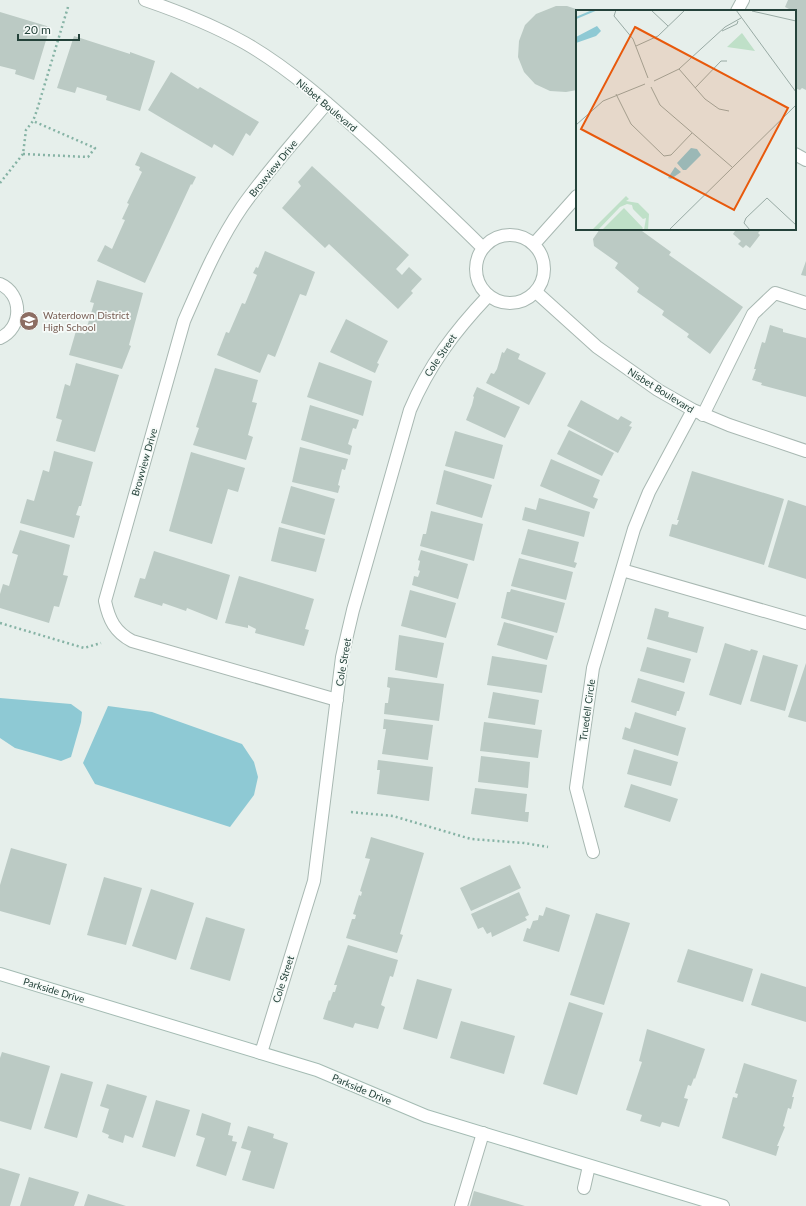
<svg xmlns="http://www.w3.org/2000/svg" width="806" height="1206" viewBox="0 0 806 1206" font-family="Lato,sans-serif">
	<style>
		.water { fill: #8ec9d4 }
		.building { fill: #bbcac4 }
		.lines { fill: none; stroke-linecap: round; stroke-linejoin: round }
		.service-casing { stroke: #a8b8b2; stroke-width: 14 }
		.minor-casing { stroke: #a8b8b2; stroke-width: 14 }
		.secondary-casing { stroke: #a4bbb3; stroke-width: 14 }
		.path { stroke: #86b3a5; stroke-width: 2.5; stroke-dasharray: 2 3; stroke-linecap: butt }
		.service { stroke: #fff; stroke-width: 12 }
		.minor { stroke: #fff; stroke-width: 12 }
		.secondary { stroke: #fff; stroke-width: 12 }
		.labels { text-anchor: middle; stroke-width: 3.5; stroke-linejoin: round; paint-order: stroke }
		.street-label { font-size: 10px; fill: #24423a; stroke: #f7fbf9 }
		.education-label { font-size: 10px; fill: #785e54; stroke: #f7fbf9; text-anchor: start }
		.inset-river { fill: none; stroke: #8ec9d4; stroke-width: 2 }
		.inset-road { fill: none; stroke: #98aaa4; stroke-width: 1 }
		.view { fill: #e8590c; fill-opacity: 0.15; stroke: #e8590c; stroke-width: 2 }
		.inset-edge { fill: none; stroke: #24423a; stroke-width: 2 }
	</style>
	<rect width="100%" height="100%" fill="#e6efeb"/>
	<path class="water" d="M0,698L71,704L82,712L81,722L71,757L61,761L40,755L15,748L0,738Z
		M108,706L152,712L242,744L254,762L258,777L254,795L230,827L95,784L83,763Z"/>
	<path class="building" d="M788,0H806V90L802,88L800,90L795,88V11H787L789,9L785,7Z
		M556,6H567L582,11H577V90L566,92L550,91L535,84L524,72L518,57L519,41L525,25L536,14Z
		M0,12L50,27L34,80L15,74L16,70L0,66Z
		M74,36L130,54V52L155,61L140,111L106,100L107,96L77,87L75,93L57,88Z
		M171,72L198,89L200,87L259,122L250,136L246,133L233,156L214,144L212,148L148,110Z
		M141,152L196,177L192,185L191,184L145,283L97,261L105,245L112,249L125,220L122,219L129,204L127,203L142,172L139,170L140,167L135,165Z
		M312,166L409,255L396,269L402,275L409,267L422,279L411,291L413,293L398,309L329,244L325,248L282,208L301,186L298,182Z
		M600,229H644L642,231L671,252L669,255L743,307L710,354L687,337L689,334L662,315L664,311L637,292L639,288L615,268L618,263L594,246L593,239Z
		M732,229H762L758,233L760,235L750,248L746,245L743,248L738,244L741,241L733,234L735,231Z
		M265,251L315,272L306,296L300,294L275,357L268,354L260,373L217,355L226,332L229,333L242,303L245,304L257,275L253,273L256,267L258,268Z
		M806,261V276L801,275Z
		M97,280L143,293L129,345L131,346L122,369L69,355L76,331L85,334L94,303L90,302Z
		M346,319L388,341L377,363L379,364L375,373L330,352Z
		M770,325L783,329V332L806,338V397L761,385L762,383L752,380L756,369H754L762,342L765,343Z
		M507,348L520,354L518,359L546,373L529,405L486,383L491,373L494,374L497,369L502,352L504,353Z
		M319,362L372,381L363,416L307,397Z
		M76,363L119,375L95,452L56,441L62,420L56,418L65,384L70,386Z
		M215,368L258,380L252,402L257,403L248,435L253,437L246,460L193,445L199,428L196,427Z
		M477,387L520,407L505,438L466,420L472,405L474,397L473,396Z
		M581,400L618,420L621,416L632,422L629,426L632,427L618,453L567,426Z
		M310,405L359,420L356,429L353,428L348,444L352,446L350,455L301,440Z
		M569,430L614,453L602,476L557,454Z
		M455,431L503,445L494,479L445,466Z
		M300,447L348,459L345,470L342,469L338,485L340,486L338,493L292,482Z
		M54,451L93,462L81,506H79L76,515L80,516L74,538L20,523L27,499L34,501L43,470L49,472Z
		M191,452L245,468L238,492L228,489L212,544L169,531Z
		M551,459L600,480L593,497L598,499L594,509L540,486Z
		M444,470L492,485L482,518L436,504Z
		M692,471L784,499L764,565L669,536L672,524L677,525L679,520H677Z
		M291,486L335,499L325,535L281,523Z
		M539,498L590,512L584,537L522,520L525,507L536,510Z
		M788,500L806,506V579L768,567Z
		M431,511L483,524L474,561L420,546L423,534H426Z
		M279,527L325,539L316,572L271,561Z
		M528,529L579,542L574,562L577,563L575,568L521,554Z
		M20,530L70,545L63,575L68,576L59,607L54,606L49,623L0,608V594L3,584L9,586L18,555L12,553Z
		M421,550L468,564L458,599L412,585L414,576L418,577L420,571L418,570L420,561L418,560Z
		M154,551L230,575L217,620L187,608L186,611L163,603L162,606L134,597L140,578L145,579Z
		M519,558L573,572L566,600L511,586Z
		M239,576L314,599L305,629L309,630L304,646L255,633L256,629L248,625V628L225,623Z
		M511,589L565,603L557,633L501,618L507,592H510Z
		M410,590L456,603L446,638L401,626Z
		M655,608L669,612L668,617L704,627L697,653L647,639Z
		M504,622L554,636L547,660L497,645Z
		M399,635L444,643L437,678L395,670Z
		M725,643L750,651L751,649L758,651L741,705L709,695Z
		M647,647L691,659L684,683L640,671Z
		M763,655L798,665L785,711L750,701Z
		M492,656L547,665L542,693L487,685Z
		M806,663V722L788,717Z
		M388,677L444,684L439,721L384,714L385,703H388L390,688L387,687Z
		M638,678L685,692L679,711H677L676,716L631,702Z
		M493,692L539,700L535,725L488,718Z
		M635,712L686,728L678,756L622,739L625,727L630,729Z
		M384,719L433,725L428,760L382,754L386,729H383Z
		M484,722L542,730L538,758L480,751Z
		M634,749L678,762L671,786L627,774Z
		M481,756L530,762L528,788L478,782Z
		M378,760L433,767L429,801L377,794L380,770H377Z
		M631,784L678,799L670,822L624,807Z
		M475,788L527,794L525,812H529L528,822L471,814Z
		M371,837L424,853L400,934L403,935L397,953L346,938L352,919H355L356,915L353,914L359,895L361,896L362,892L360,891L370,859L365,858Z
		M11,848L67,864L50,925L0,911V885Z
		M510,865L521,888L471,911L460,888Z
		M104,877L142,888L126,945L87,935Z
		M151,889L194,903L176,960L132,946Z
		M519,892L529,915L525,917L527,920L492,937L491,932L487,934L483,927L478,929L471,914Z
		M546,907L570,915L559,952L523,941L527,928L530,929L533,921L538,920L539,915L543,916Z
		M596,913L630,923L604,1005L570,995Z
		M206,917L245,929L230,981L190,969Z
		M348,945L398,960L393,977L390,976L381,1005L385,1007L378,1029L355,1023L353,1028L323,1019L329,1000L330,1001L333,992H335L337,985H334Z
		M688,949L753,969L743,1002L677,982Z
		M761,973L806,987V1022L751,1005Z
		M417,979L452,989L437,1039L403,1029Z
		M569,1002L603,1013L577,1095L543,1084Z
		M461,1021L515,1036L504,1074L450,1058Z
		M647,1029L705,1049L695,1079L694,1078L691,1086L688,1085L684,1098L688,1099L679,1127L662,1122L660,1127L640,1121L642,1115L626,1110L642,1062L639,1061Z
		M2,1052L50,1066L31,1130L0,1121V1058Z
		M744,1063L797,1080L792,1097H794L791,1109L788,1108L783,1126L785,1127L777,1146H779L776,1156L722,1138L733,1097L737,1098L738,1094L735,1093Z
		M61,1073L93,1082L77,1138L44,1128Z
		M107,1084L147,1096L133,1138L125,1135L123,1143L108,1138L109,1135L102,1132L109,1109L100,1106Z
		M156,1100L190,1110L175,1157L142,1147Z
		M202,1113L231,1123L228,1135L233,1136L232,1141L237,1142L226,1176L196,1166L205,1138L196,1135Z
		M248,1126L274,1134L273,1138L288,1143L274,1189L242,1180L251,1151L241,1148Z
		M0,1168L20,1174L10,1206H0Z
		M29,1177L79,1192L74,1206H20Z
		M474,1191L525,1206H470Z
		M88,1194L126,1206H84Z"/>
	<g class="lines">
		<defs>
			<path id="service" d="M0,284C23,294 23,328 0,338
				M703,415L753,314L775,293L806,303
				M584,1188L589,1166
				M461,1206L483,1133"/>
			<path id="minor" d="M145,0C180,12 213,25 245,43C292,70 333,108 373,144C410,178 447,212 483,248
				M737,11L743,0
				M327,103C298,137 268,170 242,207C218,242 201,282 184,321L105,601C109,620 115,632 132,641L337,700
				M795,154L806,160
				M476 269a34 34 0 1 1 68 0a34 34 0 1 1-68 0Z
				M534,244L577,196
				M536,292L597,347L658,390L693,410L729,425L806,451
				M622,570L806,623
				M593,852L576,788L593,668L634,529L649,492L693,410
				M261,1053L314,881L342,657L353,610L410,410C429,365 455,331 488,296"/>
			<path id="secondary" d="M0,974L317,1070L426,1116L723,1206"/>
		</defs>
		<use href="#service" class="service-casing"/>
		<use href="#minor" class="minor-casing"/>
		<use href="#secondary" class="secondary-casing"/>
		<path class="path" d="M23,154L88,157L95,148L33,121
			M0,183L23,154L26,130L33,121L37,110L68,7
			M0,623L84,648L101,643
			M351,812L393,816L471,839L524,843L548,847"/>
		<use href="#service" class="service"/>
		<use href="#minor" class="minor"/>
		<use href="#secondary" class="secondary"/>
	</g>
	<defs>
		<symbol id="school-disc" viewBox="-11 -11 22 22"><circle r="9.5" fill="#8d6e63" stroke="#f7fbf9"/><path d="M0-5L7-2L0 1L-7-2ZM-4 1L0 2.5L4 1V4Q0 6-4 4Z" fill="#fff"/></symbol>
	</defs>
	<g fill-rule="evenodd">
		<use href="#school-disc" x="18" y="310" width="22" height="22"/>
	</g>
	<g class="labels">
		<g class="street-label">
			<text transform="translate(327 105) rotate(40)" y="4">Nisbet Boulevard</text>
			<text transform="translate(273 168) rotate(-51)" y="4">Browview Drive</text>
			<text transform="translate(440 355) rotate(-56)" y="4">Cole Street</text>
			<text transform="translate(661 390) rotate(32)" y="4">Nisbet Boulevard</text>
			<text transform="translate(144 462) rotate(-74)" y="4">Browview Drive</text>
			<text transform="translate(343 662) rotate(-80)" y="4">Cole Street</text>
			<text transform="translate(587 710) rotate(-82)" y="4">Truedell Circle</text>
			<text transform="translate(283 979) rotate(-72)" y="4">Cole Street</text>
			<text transform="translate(54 990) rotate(17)" y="4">Parkside Drive</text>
			<text transform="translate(362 1089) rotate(23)" y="4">Parkside Drive</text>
		</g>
		<g class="education-label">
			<text x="43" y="319">Waterdown District<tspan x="43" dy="12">High School</tspan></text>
		</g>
	</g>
	<g transform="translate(576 10)">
		<rect width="220" height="220" fill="#e6efeb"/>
		<path d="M166,23L179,41L151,37ZM50,186L53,189L50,191L62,193L73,204L72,220H68L70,208L67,209L57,199L56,195L51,194L44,197L22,220H16ZM48,198L67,218L65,220H26Z" fill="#bfe0c8"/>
		<path d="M21,16L25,21L20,26L0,33V27ZM115,138L121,139L125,145L110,160H107L101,153ZM99,157L105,162L95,169L92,168Z" fill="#8ec9d4"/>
		<path class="inset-river" d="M0,8L19,0"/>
		<path class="inset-road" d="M40,0L38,6L57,29L72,68M75,0L92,16M160,0L220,82M176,1L220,11M146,21L161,14L162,11M60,36L82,26L109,0M103,59L129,89L143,99L153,101M78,71L103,59L149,17L165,8M75,77L84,95L156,157M119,78L145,51H151M40,84L55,114L88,146L95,145L116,123M0,115L27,91L69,74M93,220L220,95M174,220L168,213L170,208L191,188L220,215"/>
		<path class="view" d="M59,17L212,98L158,200L5,119Z"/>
		<rect width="220" height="220" class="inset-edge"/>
	</g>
	<path d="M18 34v6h61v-6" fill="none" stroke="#24423a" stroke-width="2"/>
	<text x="24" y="34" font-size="12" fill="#24423a" stroke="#f7fbf9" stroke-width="3" paint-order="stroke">20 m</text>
</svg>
